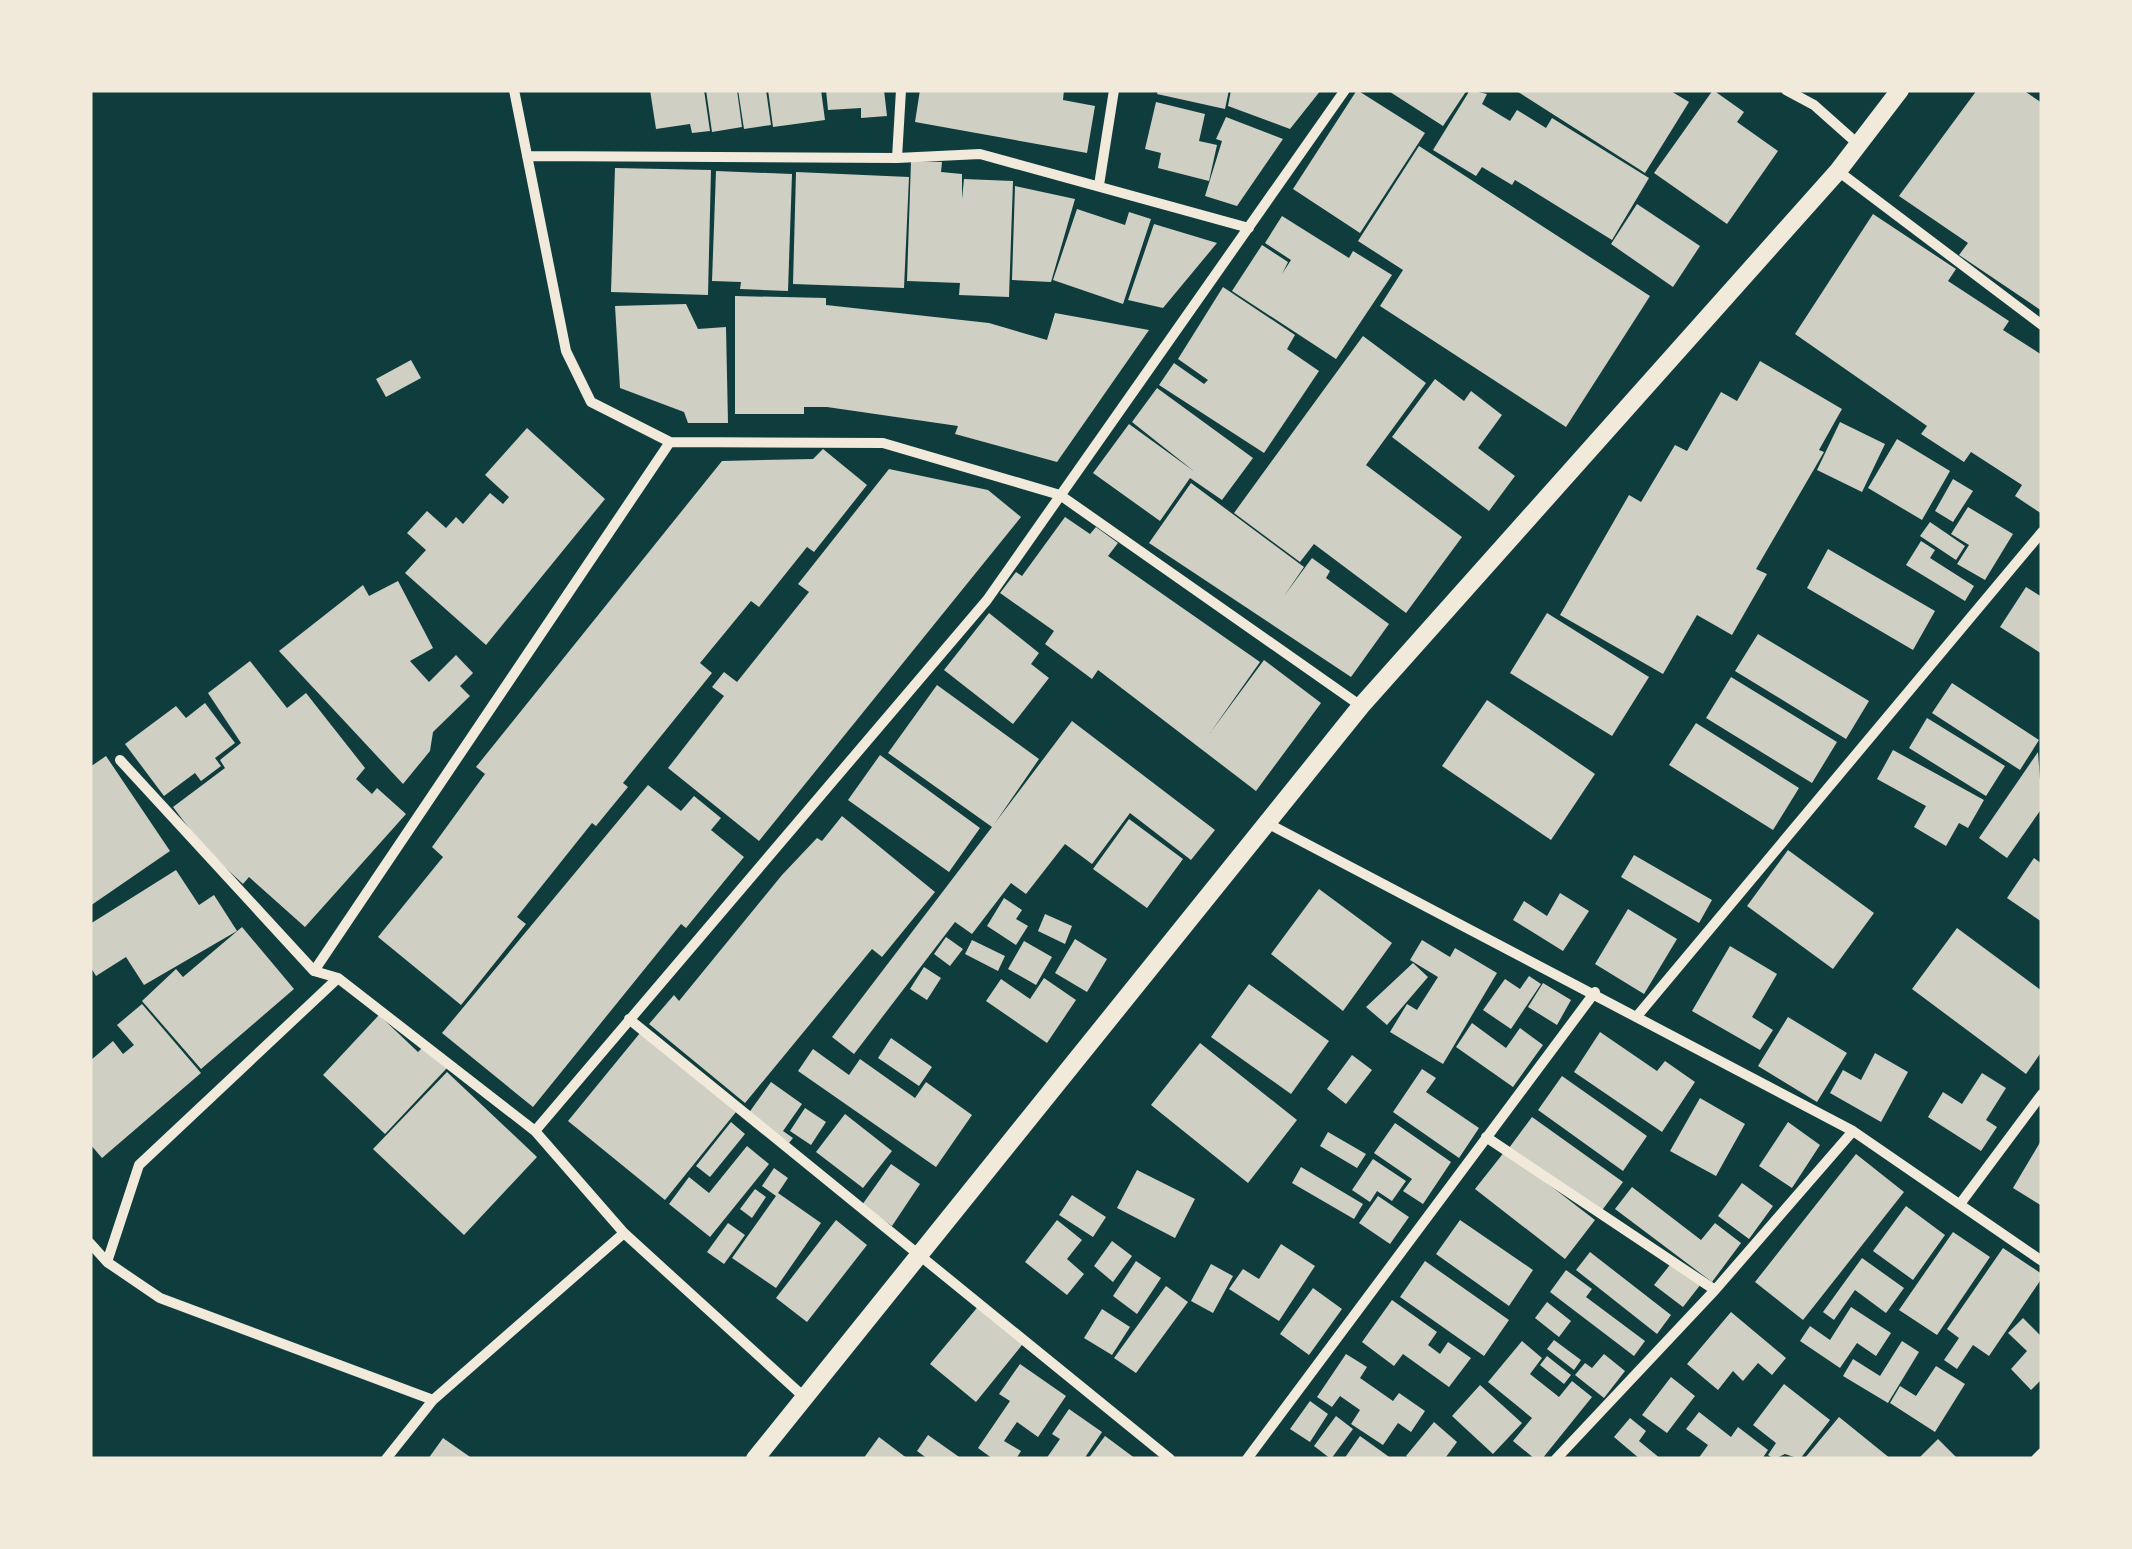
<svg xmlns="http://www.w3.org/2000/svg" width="2132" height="1549" viewBox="0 0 2132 1549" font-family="Lato,sans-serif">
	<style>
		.building { fill: #cfcfc3 }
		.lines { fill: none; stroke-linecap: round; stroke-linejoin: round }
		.minor { stroke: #f1e9da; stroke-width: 10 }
		.tertiary { stroke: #f1e9da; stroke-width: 18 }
	</style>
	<rect width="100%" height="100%" fill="#0f3d3e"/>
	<path class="building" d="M650,90H704L710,131L692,133L690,124L656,129Z
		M706,90H737L742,127L712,132Z
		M738,90H766L771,125L744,129Z
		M768,90H821L825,120L773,127Z
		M826,90H884L887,116L861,118V108L828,110Z
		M920,90H1064L1063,100L1095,106L1087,153L915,122Z
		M1158,90H1229L1225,109L1157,94Z
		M1231,90H1321L1290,129L1228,106Z
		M1357,90L1425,133L1360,233L1293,189Z
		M1387,90H1467L1443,126Z
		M1470,90L1487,94L1482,104L1510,121L1517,110L1546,128L1552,118L1649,178L1612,240L1515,180L1512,185L1482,167L1476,176L1433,150Z
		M1515,90H1669L1689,102L1645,173Z
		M1713,90L1744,112L1737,122L1778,151L1727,224L1654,173Z
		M1977,90H2023L2042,103V311L1959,255L1968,243L1899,196Z
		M1156,102L1205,114L1199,141L1217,145L1209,181L1158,168L1161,153L1145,149Z
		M1226,117L1283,139L1237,206L1205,196L1222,141L1216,139Z
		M1419,146L1650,296L1566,427L1380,306L1403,270L1358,241Z
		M911,161L942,162L941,172L962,174V199L964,179L1013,181L1009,297L959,295L960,283L907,281Z
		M615,168L711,170L708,295L611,292Z
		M716,171L792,174L788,291L740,289L741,282L712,281Z
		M796,172L909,177L904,288L793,284Z
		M1015,186L1075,199L1051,282L1012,280Z
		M1637,204L1700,246L1673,287L1611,244Z
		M1077,209L1125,225L1129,212L1151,219L1123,304L1053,280Z
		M1873,214L1956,269L1948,281L2009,321L2003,330L2042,355V514L2015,496L2022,485L1971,452L1964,462L1921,434L1927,426L1795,334Z
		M1282,216L1349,258L1353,251L1392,275L1336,359L1232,291L1262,245L1288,262L1282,274L1291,260L1265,243Z
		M1154,224L1217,243L1163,308L1128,300Z
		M1223,287L1295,335L1287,349L1319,371L1264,453L1159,385L1174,363L1204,384L1208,380L1178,359Z
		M735,296L826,298V305L989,323L1047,340L1055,313L1149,330L1057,462L955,434L958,426L827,407H804V414H735Z
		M686,304L698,329L726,327L728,423H688L684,412L620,388L615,306Z
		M1363,336L1426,383L1366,465L1462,537L1406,613L1314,544L1300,562L1234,513Z
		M411,360L421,378L386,397L376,379Z
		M1760,361L1842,409L1819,450L1824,452L1756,569L1767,574L1732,635L1697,615L1663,674L1560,615L1629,495L1641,502L1675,445L1687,451L1721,392L1737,401Z
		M1435,379L1464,401L1471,391L1502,415L1478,448L1515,476L1489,511L1392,437Z
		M1157,388L1253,458L1222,500L1190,478L1160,521L1093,473L1129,424L1195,472L1132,422Z
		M1840,422L1885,444L1862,492L1817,470Z
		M527,428L605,499L486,645L405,573L426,550L407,533L427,511L446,528L456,517L463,524L490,493L503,504L509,497L485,475Z
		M1897,439L1950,471L1922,520L1868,488Z
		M823,449L867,485L814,552L807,547L759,607L751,601L700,663L712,673L623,783L628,787L596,826L592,823L517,917L526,924L461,1005L378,937L443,857L432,847L485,774L476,767L722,461L813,459Z
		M889,469L988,490L1021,517L759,841L668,768L724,696L712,687L724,672L737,682L809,592L798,584Z
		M1953,479L1973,491L1953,522L1935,511Z
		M1191,483L1304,567L1284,596L1312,558L1330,571L1326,578L1389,624L1351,677L1149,543Z
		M1968,507L2013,534L1985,580L1957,564L1969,545L1951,534Z
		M1065,517L1090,534L1096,527L1118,543L1108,556L1260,662L1210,733L1264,660L1321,703L1256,791L1098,670L1092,679L1045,644L1054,631L1000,593L1016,572L1022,576Z
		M1930,522L1965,546L1956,560L1920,536Z
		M1921,541L1935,550L1930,558L1974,586L1965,601L1906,565Z
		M1828,549L1935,611L1913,650L1807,588Z
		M398,581L433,648L410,661L429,682L456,655L473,673L460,686L470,696L433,732L430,751L403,784L279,651L363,585L369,596Z
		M2026,587L2042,597V654L2000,627Z
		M989,613L1039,653L1031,664L1049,678L1013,724L944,670Z
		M1547,613L1649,677L1612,736L1510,673Z
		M1758,634L1869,701L1846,739L1735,671Z
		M250,661L287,708L306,693L365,768L356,779L372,794L377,788L406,814L305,927L249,877L243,884L204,848L173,807L225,768L220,760L241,743L208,693Z
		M1731,677L1837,742L1812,783L1706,718Z
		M1952,683L2039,740L2020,770L1932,713Z
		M937,685L1039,759L995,823L1072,721L1215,830L1191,860L1130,813L1092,864L1065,844L1026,894L1011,883L972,934L955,922L854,1054L832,1037L992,827L888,753Z
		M1487,700L1595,774L1551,840L1442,766Z
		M205,703L235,743L215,758L221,766L201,781L195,773L164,796L125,744L176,706L186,718Z
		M1927,718L2005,766L1986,796L1909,748Z
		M1696,723L1799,788L1773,830L1669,765Z
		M1893,750L1984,800L1968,828L1959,823L1946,846L1914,827L1926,806L1877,779Z
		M2038,752L2042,808L2007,858L1979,838Z
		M880,755L980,828L949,872L848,800Z
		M106,756L170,851L90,906V767Z
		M648,785L681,811L694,796L721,818L711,830L744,857L686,928L681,924L533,1107L442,1033Z
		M842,816L935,892L882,957L872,949L745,1103L649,1024L674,995L679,1001L782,875L817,838L822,841Z
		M1129,819L1183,859L1147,908L1093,869Z
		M1788,850L1874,913L1833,969L1747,906Z
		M1634,855L1712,900L1699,923L1621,877Z
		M2034,858L2042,864V922L2007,898Z
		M176,870L199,905L214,895L237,931L144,985L126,957L96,976L90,966V924Z
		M1319,889L1392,943L1343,1011L1271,954Z
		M1560,893L1589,911L1563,951L1513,920L1524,901L1547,916Z
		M1004,898L1022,910L1016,919L1028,926L1016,945L987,926Z
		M1628,909L1677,939L1644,994L1595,964Z
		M1045,914L1072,926L1065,944L1038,931Z
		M242,927L294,989L201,1069L142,1001L176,969L183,977Z
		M1957,928L2042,991V1051L2026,1074L1912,989Z
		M946,937L963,949L950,966L934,954Z
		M1075,939L1107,959L1087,992L1055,973Z
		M972,940L1005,956L998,971L965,954Z
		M1422,940L1450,957L1455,948L1497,973L1443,1064L1390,1032L1407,1004L1417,1010L1438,977L1410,960Z
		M1024,941L1052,957L1036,985L1008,969Z
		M1730,946L1777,974L1752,1017L1773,1030L1760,1050L1692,1011Z
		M1413,963L1428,977L1387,1025L1366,1007Z
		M924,967L941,978L927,1000L910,989Z
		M1529,976L1541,984L1511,1029L1483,1010L1505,979L1520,989Z
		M1044,978L1076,1000L1047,1043L986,1001L1001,979L1030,999Z
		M1543,983L1571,1000L1557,1025L1528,1007Z
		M1249,984L1329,1041L1291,1094L1211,1037Z
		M142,1004L201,1073L102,1158L90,1144V1061L113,1041L123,1054L134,1045L117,1025Z
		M379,1015L418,1052L423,1047L447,1068L385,1134L323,1075Z
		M1788,1017L1847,1053L1817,1102L1758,1066Z
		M1472,1023L1506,1048L1520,1028L1543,1045L1513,1087L1456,1047Z
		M1600,1032L1657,1071L1665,1061L1695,1082L1662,1132L1574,1072Z
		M640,1033L736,1112L665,1200L568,1121Z
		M891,1038L932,1067L919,1086L878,1058Z
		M1200,1043L1297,1120L1248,1183L1151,1105Z
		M813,1049L849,1075L860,1059L915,1098L926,1082L972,1115L936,1167L798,1071Z
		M1875,1053L1908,1072L1881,1122L1830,1093L1843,1070L1861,1080Z
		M1352,1055L1372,1070L1346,1104L1327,1089Z
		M1422,1069L1436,1078L1426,1092L1479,1128L1459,1158L1393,1112Z
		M447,1072L537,1157L464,1235L373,1149Z
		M1982,1073L2006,1088L1986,1120L1997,1127L1981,1151L1928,1117L1943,1092L1962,1104Z
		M1562,1076L1647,1136L1623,1171L1538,1110Z
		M771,1082L802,1104L783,1131L793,1138L789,1143L748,1114Z
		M1700,1098L1745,1124L1716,1176L1670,1151Z
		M805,1108L826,1122L811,1145L790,1131Z
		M845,1114L892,1151L863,1188L816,1152Z
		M1532,1117L1623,1182L1600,1213L1509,1148Z
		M731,1122L745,1134L710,1177L696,1166Z
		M1788,1122L1820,1145L1792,1188L1759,1166Z
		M1395,1123L1451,1162L1423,1204L1403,1191L1412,1179L1374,1153Z
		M1328,1132L1366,1154L1357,1168L1320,1146Z
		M2042,1139V1206L2013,1188Z
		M747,1146L769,1164L710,1237L669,1204L689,1177L709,1193Z
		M1505,1151L1595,1220L1565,1259L1475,1189Z
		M1856,1154L1904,1192L1803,1320L1755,1282Z
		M1373,1159L1406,1181L1392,1201L1377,1191L1370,1202L1352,1190Z
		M891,1164L920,1184L892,1226L862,1205Z
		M1301,1167L1363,1204L1354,1219L1292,1183Z
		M774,1168L788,1178L778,1193L821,1223L776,1288L732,1258L776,1196L762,1186Z
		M1137,1170L1195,1199L1175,1238L1117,1208Z
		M1742,1183L1773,1206L1749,1239L1718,1216Z
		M1632,1187L1701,1240L1715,1223L1741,1243L1712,1282L1615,1209Z
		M755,1189L766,1197L752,1218L740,1209Z
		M1072,1195L1106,1217L1093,1237L1059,1215Z
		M1378,1196L1409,1217L1390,1244L1359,1223Z
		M1906,1206L1945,1235L1913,1280L1873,1251Z
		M836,1220L867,1245L807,1322L776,1298Z
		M1057,1220L1082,1240L1067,1259L1084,1274L1067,1295L1025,1262Z
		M1460,1220L1533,1270L1509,1306L1436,1254Z
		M728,1223L745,1235L724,1264L707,1252Z
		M1953,1232L1990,1257L1937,1335L1899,1310Z
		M1112,1241L1132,1256L1113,1282L1094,1266Z
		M1281,1244L1315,1266L1279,1321L1229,1289L1243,1269L1259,1279Z
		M2003,1248L2042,1274V1278L1989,1356L1973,1345L1957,1369L1944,1360L1959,1338L1947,1329Z
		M1590,1252L1671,1315L1657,1334L1576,1270Z
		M1862,1258L1904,1288L1886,1313L1855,1290L1834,1320L1823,1312Z
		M1136,1261L1161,1278L1137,1314L1113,1296Z
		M1425,1261L1509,1320L1484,1356L1400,1297Z
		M1673,1261L1701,1284L1683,1307L1654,1285Z
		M1211,1264L1233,1276L1213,1313L1191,1301Z
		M1566,1270L1592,1289L1586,1297L1645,1341L1634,1356L1550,1292Z
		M1166,1286L1188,1302L1136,1373L1114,1358Z
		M1313,1288L1342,1309L1309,1355L1280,1334Z
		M1392,1300L1437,1332L1428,1345L1440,1354L1448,1342L1471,1358L1449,1387L1403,1354L1394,1366L1362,1342Z
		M1547,1302L1571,1321L1559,1337L1535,1318Z
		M981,1303L1026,1340L976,1402L930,1364Z
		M1851,1307L1891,1333L1876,1356L1857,1343L1840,1368L1800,1341L1810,1326L1830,1340Z
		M1102,1309L1130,1327L1112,1355L1084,1338Z
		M1731,1312L1786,1358L1772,1375L1758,1363L1743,1381L1733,1371L1718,1390L1687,1364Z
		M2023,1318L2042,1337V1379L2031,1390L2011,1369L2027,1351L2008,1333Z
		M1554,1340L1581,1360L1574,1370L1547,1349Z
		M1522,1341L1542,1358L1530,1374L1559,1397L1572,1381L1592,1397L1542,1459H1535L1513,1441L1532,1418L1488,1382Z
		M1902,1341L1919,1352L1888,1403L1843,1376L1853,1359L1880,1376Z
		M1346,1354L1367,1367L1360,1378L1393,1401L1399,1393L1425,1411L1411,1432L1398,1423L1383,1445L1351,1424L1360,1410L1340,1396L1332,1407L1317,1397Z
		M1604,1354L1625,1371L1604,1398L1575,1375L1585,1363L1592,1368Z
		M1547,1356L1571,1375L1564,1384L1540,1365Z
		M1020,1364L1066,1396L1038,1437L1017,1422L1004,1441L1021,1451L1016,1459H993L978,1448L1010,1401L999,1394Z
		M1936,1366L1965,1384L1935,1432L1890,1403L1900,1386L1916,1396Z
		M1671,1377L1695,1396L1667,1433L1642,1415Z
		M1784,1384L1830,1420L1800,1459L1785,1454L1774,1459L1768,1455L1776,1443L1753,1425Z
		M1480,1385L1522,1423L1493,1454L1452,1416Z
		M1310,1401L1328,1414L1310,1442L1290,1429Z
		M1069,1409L1102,1432L1084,1459H1046L1060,1439L1052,1434Z
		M1699,1412L1731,1437L1738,1427L1768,1450L1762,1459H1698L1708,1445L1686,1429Z
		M1336,1416L1353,1429L1331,1459L1314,1446Z
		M1839,1417L1891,1459H1804Z
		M1630,1418L1646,1431L1639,1441L1661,1459H1640L1614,1437Z
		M1434,1422L1457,1442L1446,1457L1448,1459H1410L1406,1456Z
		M928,1435L962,1459H928L917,1451Z
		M1105,1436L1136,1459H1088Z
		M1360,1436L1392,1459H1344Z
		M879,1437L908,1459H863Z
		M443,1438L473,1459H428Z
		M1938,1439L1958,1459H1918Z"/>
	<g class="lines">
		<path class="minor" d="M514,90L566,351L591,402L670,442
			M1786,90L1814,105L1859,145
			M527,156L897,158L980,154L1249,228
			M897,158L901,90
			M1838,171L2042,325
			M1099,185L1114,90
			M120,760L314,971L338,978L535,1131
			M1265,822L1853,1131L2042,1261
			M314,971L670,442L883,443L1060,495L1361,706
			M338,978L139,1165L107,1262L160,1298L433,1400L624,1233
			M1638,1015L2042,532
			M629,1019L1170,1459
			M1486,1137L1715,1290
			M1960,1204L2042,1094
			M90,1243L107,1262
			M804,1397L624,1233L535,1131L987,600L1345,90
			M386,1459L433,1400
			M1247,1459L1595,992
			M1556,1459L1715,1290L1853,1131
			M2036,1459L2042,1453"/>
		<path class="tertiary" d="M755,1459L1361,706L1838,171L1900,90"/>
	</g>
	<rect width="2132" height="1549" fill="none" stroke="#f1e9da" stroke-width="185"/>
</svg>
